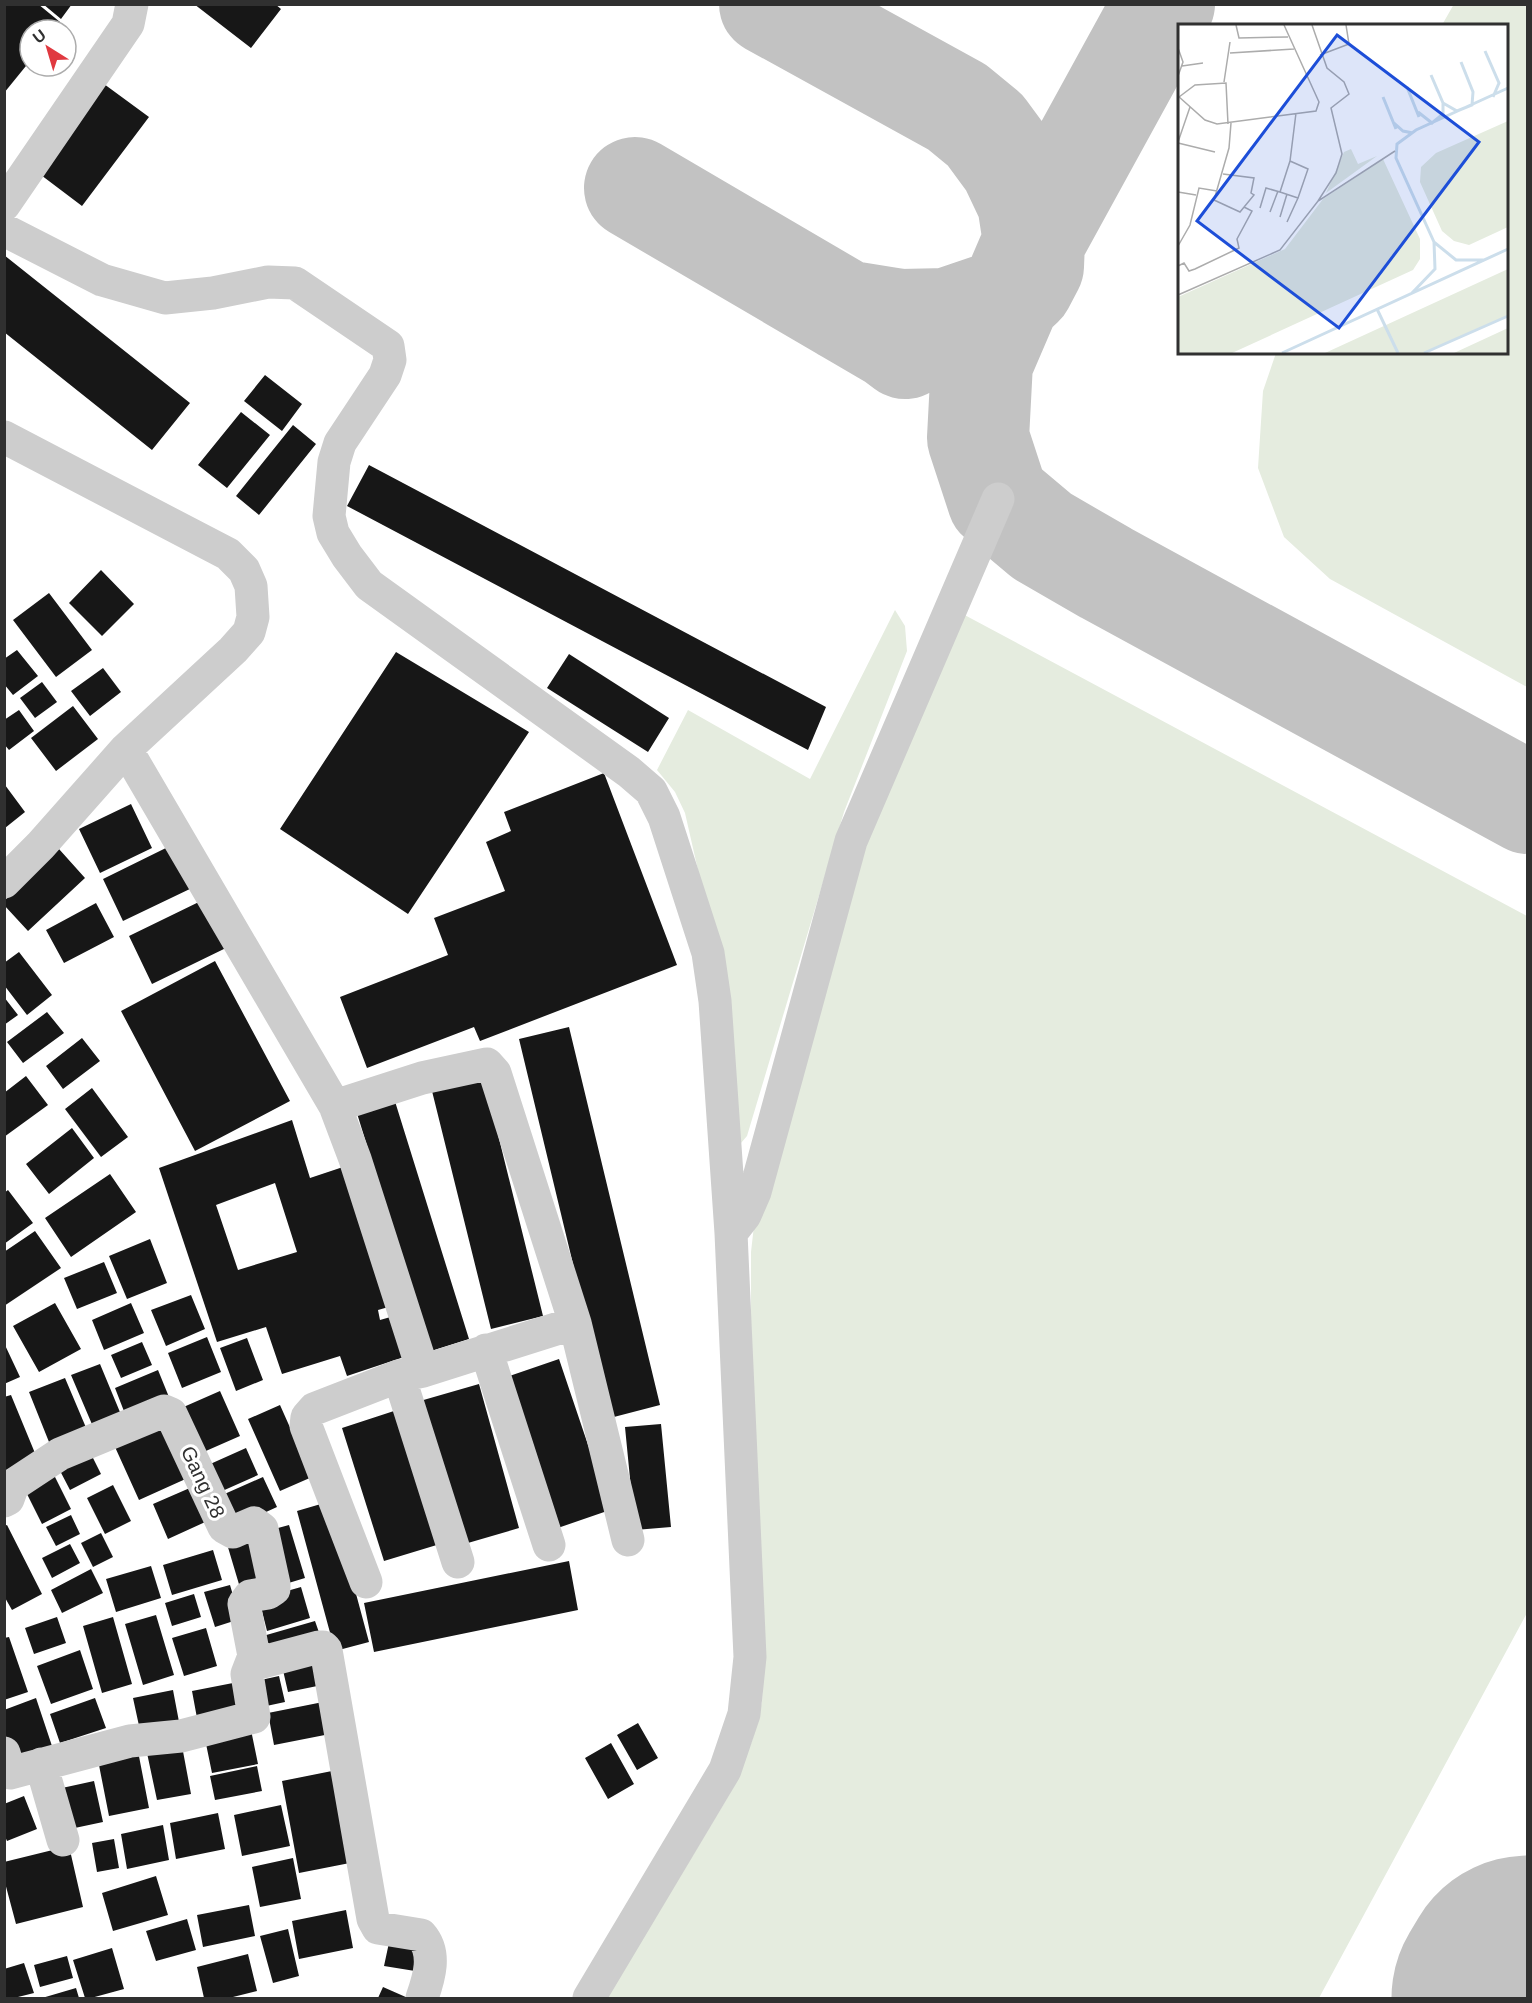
<svg xmlns="http://www.w3.org/2000/svg" width="1532" height="2003" viewBox="0 0 1532 2003" font-family="Helvetica,sans-serif">
	<style>
		.green { fill: #e5ecdf }
		.lines { fill: none; stroke-linecap: round; stroke-linejoin: round }
		.taxiway { stroke: #c2c2c2; stroke-width: 102 }
		.runway { stroke: #c2c2c2; stroke-width: 255 }
		.building { fill: #171717; fill-rule: evenodd }
		.minor { stroke: #cdcdcd; stroke-width: 33 }
		.labels { text-anchor: middle; stroke-width: 6; stroke-linejoin: round; paint-order: stroke }
		.street-label { font-size: 20px; fill: #303030; stroke: #fff }
		.inset-river { fill: none; stroke: #ccdeeb; stroke-width: 3 }
		.inset-road { fill: none; stroke: #acacac; stroke-width: 1.5 }
		.view { fill: #1d4ed8; fill-opacity: 0.15; stroke: #1d4ed8; stroke-width: 3 }
		.inset-edge { fill: none; stroke: #303030; stroke-width: 3 }
	</style>
	<rect width="100%" height="100%" fill="#fff"/>
	<path class="green" d="M1454,4L1527,5V687L1330,579L1284,537L1258,468L1263,391L1276,353L1506,352V26L1442,25Z
		M895,610L905,626L907,651L844,812L747,1136L741,1143L718,958L685,813L675,792L657,770L688,710L810,779Z
		M959,612L1527,916V1613L1319,1998H607L729,1795L752,1741L762,1702L764,1642L751,1324V1252L757,1199L867,836Z"/>
	<g class="lines">
		<path class="taxiway" d="M770,4L957,107L985,130L1010,164L1028,202L1034,241L1033,266L1023,285L1009,298L947,319L901,320L845,311
			M1164,4L1034,241L982,362L978,438L998,499L1042,536L1106,573L1528,803
			M635,188L893,339L905,348"/>
		<path class="runway" d="M1519,1998L1528,1983"/>
	</g>
	<path class="building" d="M4,4H38L60,22L54,30H30V61L4,93Z
		M43,4H72L61,19Z
		M194,4H275L281,9L251,48Z
		M104,84L149,117L82,206L37,172Z
		M4,255L190,403L152,450L4,332Z
		M265,375L302,404L282,431L244,401Z
		M241,412L270,435L227,488L198,465Z
		M293,425L316,444L259,515L236,496Z
		M369,465L826,707L808,750L347,506Z
		M101,570L134,604L102,636L69,603Z
		M49,593L92,650L56,677L13,620Z
		M17,650L38,676L13,695L4,684V659Z
		M396,652L529,732L408,914L280,829Z
		M569,654L669,718L648,752L547,688Z
		M103,668L121,692L90,716L71,691Z
		M42,682L57,702L35,718L20,698Z
		M73,706L98,739L56,771L31,738Z
		M19,710L34,731L9,750L4,744V720Z
		M604,773L677,965L480,1041L474,1027L367,1068L340,997L448,955L434,918L505,891L486,842L511,831L504,812Z
		M5,785L25,812L5,828Z
		M131,804L152,848L100,873L79,829Z
		M174,844L194,887L123,921L103,879Z
		M59,849L85,878L28,931L4,905V901Z
		M205,899L228,947L152,984L129,936Z
		M96,903L114,937L64,963L46,930Z
		M19,952L52,995L27,1015L4,985V963Z
		M215,961L290,1101L195,1151L121,1011Z
		M4,997L18,1015L4,1025Z
		M47,1012L64,1033L23,1063L7,1042Z
		M569,1027L660,1405L610,1418L519,1039Z
		M82,1038L100,1061L63,1089L46,1066Z
		M483,1074L543,1316L491,1329L431,1087Z
		M26,1076L48,1105L4,1137V1093Z
		M92,1088L128,1137L101,1157L65,1109Z
		M393,1095L469,1339L431,1351L355,1107Z
		M292,1120L310,1178L346,1166L392,1306L378,1310L380,1320L394,1316L407,1356L347,1376L340,1356L282,1374L266,1327L217,1342L159,1168ZM275,1183L297,1252L238,1270L216,1205Z
		M72,1128L94,1158L49,1194L26,1164Z
		M110,1174L136,1212L71,1257L45,1218Z
		M8,1190L33,1223L4,1244V1193Z
		M35,1231L61,1268L4,1306V1252Z
		M150,1239L167,1283L127,1299L109,1256Z
		M104,1262L117,1293L77,1309L64,1278Z
		M191,1295L205,1329L166,1346L151,1310Z
		M55,1303L81,1349L39,1372L13,1326Z
		M131,1303L144,1333L104,1350L92,1320Z
		M207,1337L221,1372L182,1388L168,1353Z
		M247,1338L263,1380L236,1391L220,1348Z
		M142,1342L152,1365L121,1378L111,1355Z
		M4,1343L20,1377L4,1384Z
		M559,1359L610,1510L552,1530L501,1379Z
		M100,1364L122,1417L94,1429L71,1375Z
		M158,1370L171,1402L127,1419L115,1388Z
		M65,1378L90,1437L53,1452L29,1392Z
		M479,1384L519,1528L461,1545L420,1401Z
		M220,1391L240,1436L199,1454L179,1409Z
		M11,1395L37,1458L4,1471V1397Z
		M280,1405L312,1477L280,1491L248,1419Z
		M397,1410L440,1544L384,1561L342,1428Z
		M167,1424L190,1477L139,1500L115,1447Z
		M661,1424L671,1527L635,1530L625,1427Z
		M88,1448L101,1474L70,1490L57,1465Z
		M246,1448L258,1475L220,1492L208,1465Z
		M51,1469L71,1509L42,1524L22,1484Z
		M263,1477L277,1507L233,1527L220,1496Z
		M199,1484L214,1518L168,1539L153,1504Z
		M113,1485L131,1521L105,1534L87,1498Z
		M331,1501L369,1642L335,1651L297,1511Z
		M71,1515L80,1534L56,1546L46,1527Z
		M7,1525L42,1594L12,1610L4,1596V1526Z
		M289,1525L305,1578L282,1585L267,1531Z
		M101,1533L113,1557L93,1567L81,1543Z
		M254,1536L268,1583L241,1591L227,1544Z
		M70,1544L80,1563L52,1578L42,1558Z
		M213,1550L222,1580L172,1595L163,1565Z
		M569,1561L578,1610L374,1652L364,1603Z
		M151,1566L161,1598L116,1612L106,1579Z
		M91,1569L103,1593L62,1613L51,1590Z
		M230,1585L240,1619L215,1627L204,1592Z
		M301,1587L310,1618L267,1631L259,1599Z
		M194,1594L201,1617L172,1626L165,1603Z
		M156,1615L174,1675L143,1685L125,1624Z
		M57,1617L66,1643L34,1654L25,1628Z
		M113,1617L132,1684L102,1693L83,1626Z
		M315,1621L322,1641L261,1659L256,1638Z
		M206,1628L217,1666L184,1676L172,1638Z
		M9,1637L28,1692L4,1700V1638Z
		M80,1650L93,1689L51,1704L37,1666Z
		M321,1658L327,1684L288,1692L282,1666Z
		M279,1676L285,1702L257,1708L252,1682Z
		M233,1683L238,1710L197,1718L192,1691Z
		M173,1690L180,1727L141,1735L133,1698Z
		M36,1698L52,1746L12,1760L4,1738V1710Z
		M95,1698L106,1728L60,1743L50,1714Z
		M328,1701L335,1733L274,1745L268,1713Z
		M638,1723L658,1758L637,1770L617,1735Z
		M251,1730L258,1764L212,1773L205,1739Z
		M611,1743L634,1784L608,1799L585,1758Z
		M137,1746L149,1808L109,1816L97,1755Z
		M182,1746L191,1794L157,1800L147,1753Z
		M257,1766L262,1791L215,1800L210,1776Z
		M342,1769L360,1861L299,1873L282,1781Z
		M94,1781L103,1822L70,1829L62,1788Z
		M24,1796L37,1829L7,1841L4,1834V1804Z
		M281,1805L290,1846L242,1856L234,1815Z
		M218,1813L225,1849L176,1859L170,1823Z
		M163,1825L169,1860L127,1869L121,1834Z
		M114,1839L119,1868L97,1872L92,1843Z
		M69,1846L83,1907L16,1924L4,1879V1862Z
		M293,1858L301,1899L260,1907L252,1867Z
		M156,1876L168,1915L113,1931L102,1893Z
		M249,1905L255,1936L203,1947L197,1915Z
		M346,1910L353,1948L299,1959L292,1921Z
		M187,1919L196,1950L156,1961L146,1931Z
		M288,1929L299,1976L273,1983L260,1936Z
		M390,1938L421,1944L415,1971L384,1966Z
		M112,1948L124,1989L91,1998H85L73,1960Z
		M248,1954L257,1991L229,1998H204L197,1967Z
		M67,1956L73,1978L40,1987L34,1965Z
		M24,1963L34,1993L14,1998H4V1969Z
		M383,1987L408,1998H378Z
		M76,1988L79,1998H42Z"/>
	<g class="lines">
		<path class="minor" d="M4,205L128,24L132,4
			M4,230L102,280L165,298L213,293L268,282L295,283L388,346L390,360L385,375L340,443L334,462L329,516L333,533L347,556L369,585L629,772L651,791L664,817L708,953L715,1001L731,1233
			M4,437L228,554L244,570L251,586L253,617L249,632L233,650L126,749L41,845L4,882
			M126,749L335,1106L355,1159L423,1371L399,1376L314,1409L307,1417L306,1426L366,1582
			M335,1106L422,1078L487,1064L495,1073L575,1323L423,1371
			M575,1323L628,1540
			M486,1350L549,1545
			M399,1376L458,1562
			M4,1501L8,1499L13,1485L60,1454L164,1411L171,1414L224,1527L233,1532L254,1523L262,1529L274,1584V1589L268,1593L250,1596L244,1604L254,1656L247,1674L254,1717L181,1736L130,1741L10,1773L4,1753
			M251,1665L319,1647H323L326,1650L373,1919L378,1928L421,1935C437,1953 429,1978 422,1998
			M41,1764L63,1840
			M589,1998L725,1770L744,1714L750,1657L731,1233L745,1215L755,1192L851,841L998,499"/>
	</g>
	<g class="labels">
		<g class="street-label">
			<text transform="translate(203 1482) rotate(65)" y="7">Gang 28</text>
		</g>
	</g>
	<g transform="translate(1178 24)">
		<rect width="330" height="330" fill="#fff"/>
		<path d="M330,97V203L291,221L276,217L264,207L242,158L243,143L258,129ZM173,125L180,140L199,132L148,169L166,128ZM205,135L242,215V235L235,246L54,329H0V273L107,225L145,175ZM330,245V292L246,329H147ZM330,304V329H276Z" fill="#e5ecdf"/>
		<path class="inset-river" d="M307,27L321,59L315,73M229,63L241,93M205,73L218,105M265,79L279,87L294,81L295,68L283,38M240,88L254,99L265,90V79L253,51M216,99L225,107L235,109M256,218L218,134L219,120L238,106L330,64M234,269L257,245L256,218L278,236H306M199,285L220,329M104,329L330,225M246,329L330,292"/>
		<path class="inset-road" d="M58,1L61,14L110,13M134,1L149,44L166,58L171,70L153,84L164,130L158,149L140,177M0,24L5,38L0,52M52,29L116,25M142,31L171,20L168,1M4,42L25,39M46,58L52,18M0,72L27,96L39,100L138,87L141,78L106,1M1,73L17,61L48,59L50,100M0,118L12,83M0,119L37,128M45,150L76,154L73,169L76,171L62,188L36,176L51,124L53,99M0,168L18,171M102,168L120,174L130,145L112,137M82,184L88,164L102,168L112,137L118,89M92,188L100,167M102,193L109,170M109,198L120,174M0,222L12,201L21,164L39,167M0,242L6,239L11,247L17,245L61,224L59,215L74,187L66,183M0,271L102,226L140,177L217,127"/>
		<path class="view" d="M159,11L301,118L161,304L19,197Z"/>
		<rect width="330" height="330" class="inset-edge"/>
	</g>
	<rect width="1532" height="2003" fill="none" stroke="#303030" stroke-width="12"/>
	<g transform="translate(48 48) rotate(323)"><circle r="28" fill="#ffffff" stroke="#acacac" stroke-width="1.5"/>
	<path d="M0-4.5L10 22L0 15L-10 22Z" fill="#e03940"/>
	<text y="-9" font-size="16" font-weight="bold" text-anchor="middle" fill="#303030">U</text>
	</g>
</svg>
